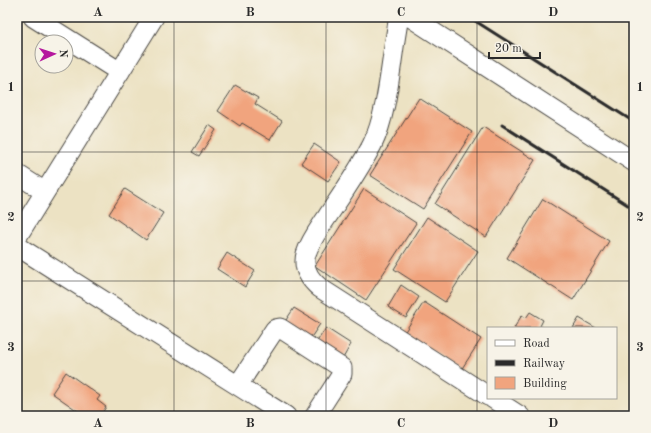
<svg xmlns="http://www.w3.org/2000/svg" width="651" height="433" viewBox="0 0 651 433" font-family="'Old Standard TT',serif">
	<style>
		.building { fill: #f1a47e }
		.lines { fill: none; stroke-linecap: round; stroke-linejoin: round }
		.minor-casing { stroke: #484642; stroke-width: 21 }
		.minor { stroke: #fff; stroke-width: 19 }
		.rail { stroke: #2b2b2b; stroke-width: 3 }
		.grid { fill: none; stroke: #2b2b2b; stroke-width: 1; stroke-opacity: 0.55 }
		.neatline { fill: none; stroke: #2b2b2b; stroke-width: 1.5 }
		.grid-label { font-size: 13px; text-anchor: middle; font-weight: bold; fill: #2b2b2b }
	</style>
	<rect width="100%" height="100%" fill="#f7f3e8"/>
	<filter id="ink" filterUnits="userSpaceOnUse"><feTurbulence type="fractalNoise" baseFrequency=".025" numOctaves="2"/><feDisplacementMap in="SourceGraphic" scale="8" xChannelSelector="R" yChannelSelector="G"/><feConvolveMatrix kernelMatrix="1 2 1 2 8 2 1 2 1" color-interpolation-filters="sRGB"/></filter>
	<filter id="wash" filterUnits="userSpaceOnUse"><feTurbulence type="fractalNoise" baseFrequency=".012" numOctaves="4" result="noise"/><feDisplacementMap in="SourceGraphic" scale="16" xChannelSelector="R" yChannelSelector="G"/><feGaussianBlur stdDeviation="0.9" result="paint"/><feColorMatrix in="noise" values="0 0 0 0 0 0 0 0 0 0 0 0 0 0 0 0 0 1.4 0 .05"/><feComposite in="paint" operator="in"/></filter>
	<g filter="url(#wash)">
		<rect width="100%" height="100%" fill="#ece2c3"/>
		<g id="blocks">
			<path class="building" d="M235,85L258,98L255,104L282,121L270,140L242,123L240,126L218,111Z
				M419,98L472,132L423,209L370,175Z
				M209,125L216,130L199,156L192,152Z
				M483,127L535,160L486,237L435,204Z
				M314,144L341,162L328,181L301,163Z
				M125,189L163,213L146,240L109,214Z
				M364,189L416,223L366,300L315,266Z
				M543,199L609,241L573,300L507,258Z
				M427,217L478,251L445,302L394,269Z
				M227,253L255,271L245,287L217,269Z
				M401,285L419,297L406,318L388,307Z
				M424,302L481,339L461,370L404,333Z
				M294,308L320,324L310,339L284,323Z
				M530,312L543,320L540,326L544,328H514L522,315L526,318Z
				M579,318L596,328H573Z
				M326,328L351,344L342,360L316,343Z
				M66,372L100,396L97,400L106,407L100,416H85L52,393Z"/>
		</g>
	</g>
	<g filter="url(#ink)">
		<use href="#blocks" fill-opacity="0" stroke="#484642" stroke-width="1"/>
		<g class="lines">
			<defs>
				<path id="minor" d="M33,17L120,72
					M399,17C391,55 389,111 372,145C359,170 343,193 327,217C319,229 310,241 306,254C302,268 310,280 320,288L488,396
					M410,17L634,162
					M17,174L45,192
					M17,237L154,17
					M17,246L286,416
					M238,385L275,329L280,328L342,368V374L315,416
					M492,398L520,416"/>
			</defs>
			<use href="#minor" class="minor-casing"/>
			<use href="#minor" class="minor"/>
			<path class="rail" d="M469,17L634,122
				M502,125L634,209"/>
		</g>
	</g>
	<path class="grid" d="M174,17V416M326,17V416M477,17V416M17,152H634M17,281H634"/>
	<rect width="651" height="433" fill="none" stroke="#f7f3e8" stroke-width="44"/>
	<rect x="487" y="327" width="130" height="72" fill="#f7f3e8" stroke="#a5a39c"/>
	<rect x="495" y="340" width="20" height="6" fill="#ffffff" stroke="#a5a39c"/>
	<text x="523" y="347" font-size="12" fill="#2b2b2b">Road</text>
	<rect x="495" y="360" width="20" height="6" fill="#2b2b2b" stroke="#a5a39c"/>
	<text x="523" y="367" font-size="12" fill="#2b2b2b">Railway</text>
	<rect x="495" y="377" width="20" height="12" fill="#f1a47e" stroke="#a5a39c"/>
	<text x="523" y="387" font-size="12" fill="#2b2b2b">Building</text>
	<g transform="translate(54 54) rotate(87)"><circle r="19" fill="#f7f3e8" stroke="#a5a39c"/>
	<path d="M0-3L7 15L0 10L-7 15Z" fill="#b5179e"/>
	<text y="-6" font-size="11" font-weight="bold" text-anchor="middle" fill="#2b2b2b">N</text>
	</g>
	<path d="M489 52v6h51v-6" fill="none" stroke="#2b2b2b" stroke-width="2"/>
	<text x="495" y="52" font-size="12" fill="#2b2b2b" stroke="#f7f3e8" stroke-width="3" paint-order="stroke">20 m</text>
	<rect x="22" y="22" width="607" height="389" class="neatline"/>
	<g class="grid-label">
		<text x="98" y="16">A</text>
		<text x="250" y="16">B</text>
		<text x="401" y="16">C</text>
		<text x="553" y="16">D</text>
		<text x="11" y="91">1</text>
		<text x="640" y="91">1</text>
		<text x="11" y="221">2</text>
		<text x="640" y="221">2</text>
		<text x="11" y="351">3</text>
		<text x="640" y="351">3</text>
		<text x="98" y="427">A</text>
		<text x="250" y="427">B</text>
		<text x="401" y="427">C</text>
		<text x="553" y="427">D</text>
	</g>
</svg>
